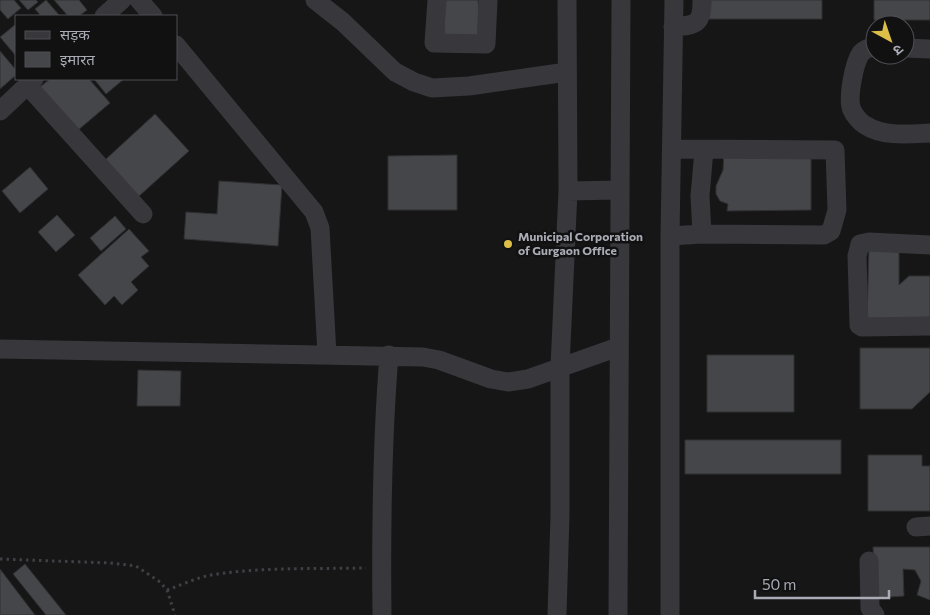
<svg xmlns="http://www.w3.org/2000/svg" width="930" height="615" viewBox="0 0 930 615" font-family="Commissioner,'Noto Sans Devanagari',sans-serif">
	<style>
		.building { fill: #454649; stroke: #303033 }
		.lines { fill: none; stroke-linecap: round; stroke-linejoin: round }
		.path { stroke: #3f4044; stroke-width: 3; stroke-dasharray: 2.5 4; stroke-linecap: butt }
		.minor { stroke: #37373c; stroke-width: 19 }
		.poi-dot { fill: #dcbe49; stroke: #111112; stroke-width: 2 }
		.labels { text-anchor: middle; stroke-width: 5; stroke-linejoin: round; paint-order: stroke }
		.poi-label { font-size: 12px; font-weight: bold; fill: #a9abb5; stroke: #111112; text-anchor: start }
	</style>
	<rect width="100%" height="100%" fill="#161617"/>
	<path class="building" d="M0,0H14L21,8L8,19L0,10Z
		M19,0H36L38,2L28,10Z
		M46,0L60,16H41L35,9Z
		M54,0H79L87,10L79,16H68Z
		M444,0H478L481,37H444Z
		M707,0H822V19H707Z
		M874,0H930V20H874Z
		M16,24V56L0,37Z
		M0,51L16,70V75L0,89Z
		M50,79H89L110,103L77,131L40,87Z
		M94,79H124L106,94Z
		M155,114L189,151L138,197L105,160Z
		M724,152H811V210L727,211L728,204L720,201L716,194V186L723,170Z
		M457,155V210H388V156Z
		M30,167L48,189L20,213L2,191Z
		M219,181L282,185L278,246L184,239L186,212L217,214Z
		M57,215L75,235L56,252L38,232Z
		M115,216L126,229L101,251L90,238Z
		M129,229L149,251L141,257L149,266L131,282L138,290L122,305L114,296L105,305L78,275Z
		M869,247H899V285L909,276H930V322L867,321Z
		M860,348H930V392L912,409H860Z
		M707,355H794V412H707Z
		M138,370L181,371L180,406H137Z
		M685,440H841V474H685Z
		M868,455H922V466H930V511H868Z
		M873,547H930V600L917,595L921,581L915,570L903,569L904,596L876,598Z
		M25,564L66,615H46L13,574Z
		M0,569L35,615H0Z"/>
	<g class="lines">
		<path class="path" d="M0,559L110,563L136,566L160,582L167,590L175,615
			M167,590C181,585 196,578 211,575C261,567 314,569 366,568"/>
		<path class="minor" d="M139,0L153,16
			M315,0L343,22L395,72L414,82L432,88L469,86L567,72
			M437,0L434,43L486,44L488,0
			M104,16L122,0
			M673,27C696,25 702,25 702,0
			M176,45L314,212L320,228L327,354
			M875,48C869,47 865,49 861,53C854,63 847,99 852,110C854,115 861,123 865,125C883,137 909,134 930,133
			M905,48L930,49
			M27,85L143,214
			M0,111L34,79
			M568,191L620,190
			M702,234L700,196L704,150
			M670,236L702,234L824,235L831,231L837,210L835,150L672,149
			M930,245L869,242L860,244L857,256L859,325L862,327L930,326
			M0,349L423,357L439,360L491,379L508,382L528,379L618,347
			M916,527L930,526
			M869,561L870,608L875,615
			M382,615C381,528 382,442 389,355
			M557,615L560,515V367L568,191L567,0
			M618,615L621,0
			M670,615V236L674,0"/>
	</g>
	<circle class="poi-dot" cx="508" cy="244" r="5"/>
	<g class="labels">
		<g class="poi-label">
			<text x="518" y="241">Municipal Corporation<tspan x="518" dy="14">of Gurgaon Office</tspan></text>
		</g>
	</g>
	<rect x="15" y="15" width="162" height="65" fill="#111112" stroke="#4e4f53"/>
	<rect x="25" y="31" width="25" height="8" fill="#37373c" stroke="#4e4f53"/>
	<text x="60" y="40" font-size="15" fill="#a9abb5">सड़क</text>
	<rect x="25" y="52" width="25" height="15" fill="#454649" stroke="#4e4f53"/>
	<text x="60" y="65" font-size="15" fill="#a9abb5">इमारत</text>
	<g transform="translate(890 40) rotate(140)"><circle r="24" fill="#111112" stroke="#4e4f53"/>
	<path d="M0-4L9 19L0 12L-9 19Z" fill="#dcbe49"/>
	<text y="-8" font-size="14" font-weight="bold" text-anchor="middle" fill="#a9abb5">उ</text>
	</g>
	<path d="M755 590v8h134v-8" fill="none" stroke="#a9abb5" stroke-width="2.5"/>
	<text x="762" y="590" font-size="15" fill="#a9abb5" stroke="#111112" stroke-width="4" paint-order="stroke">50 m</text>
</svg>
